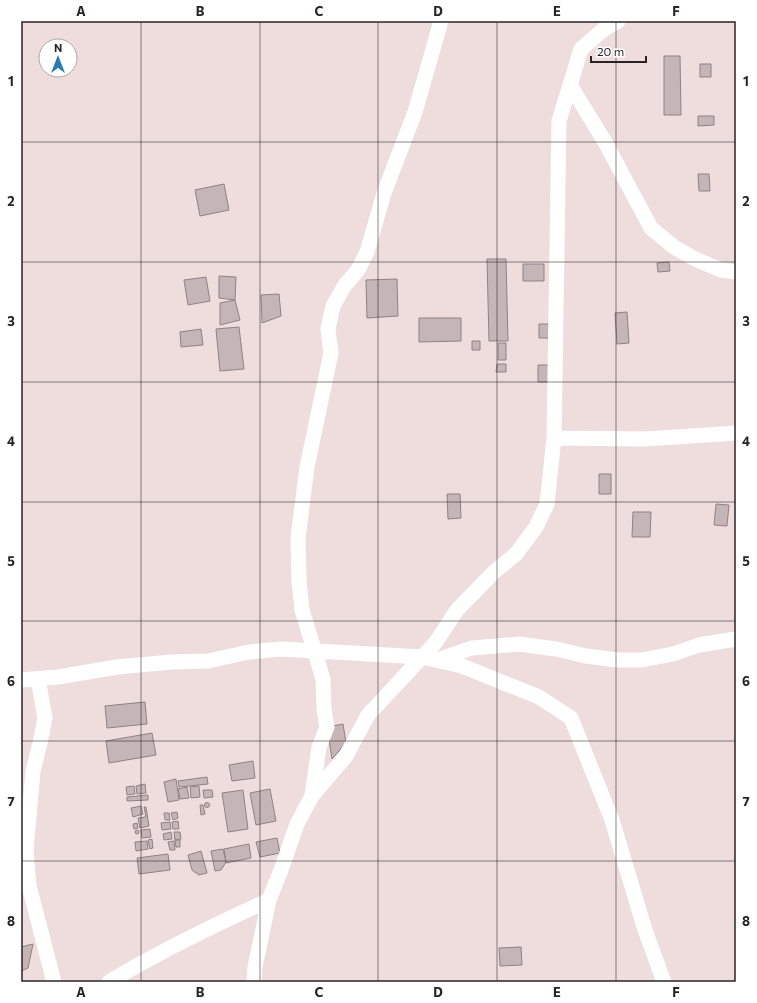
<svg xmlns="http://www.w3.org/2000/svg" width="757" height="1003" viewBox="0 0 757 1003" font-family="Commissioner,sans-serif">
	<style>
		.building { fill: #c6b5b6; stroke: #918182 }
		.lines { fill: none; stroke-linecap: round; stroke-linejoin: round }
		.street { stroke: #fff; stroke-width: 15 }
		.grid { fill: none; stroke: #2a2324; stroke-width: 1; stroke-opacity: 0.55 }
		.neatline { fill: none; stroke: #2a2324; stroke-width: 1.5 }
		.grid-label { font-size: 13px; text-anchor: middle; font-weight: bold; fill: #2a2324 }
	</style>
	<rect width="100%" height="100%" fill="#efddde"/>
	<path class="building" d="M664,56H680L681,115H664Z
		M700,64H711V77H700Z
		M698,116H714V125L698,126Z
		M698,174H709L710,191H699Z
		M224,184L229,210L200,216L195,190Z
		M487,259H506L508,341H489Z
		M669,262L670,271L658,272L657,263Z
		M523,264H544V281H523Z
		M219,276L236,277L235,300L219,298Z
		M206,277L210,301L188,305L184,280Z
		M397,279L398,316L367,318L366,280Z
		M279,294L281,316L262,323L261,295Z
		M235,300L240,320L220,325V303Z
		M627,312L629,343L617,344L615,313Z
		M419,318H461V341L419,342Z
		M539,324H551L550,338H539Z
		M239,327L244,369L220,371L216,329Z
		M201,329L203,345L181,347L180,332Z
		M472,341H480V350H472Z
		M498,343H506V360H498Z
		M497,364H506V372H496Z
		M538,365H550V382H538Z
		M599,474H611V494H599Z
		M447,494H460L461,518L448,519Z
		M716,504L729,505L727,526L714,525Z
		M633,512H651L650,537H632Z
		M145,702L147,724L107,728L105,706Z
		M343,724L346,743L332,759L327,727Z
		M152,733L156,755L109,763L106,741Z
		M253,761L255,778L232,781L229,765Z
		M207,777L208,784L179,787L178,781Z
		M176,779L179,800L168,802L164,782Z
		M145,784L146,793L137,794L136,786Z
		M134,786L135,794L127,795L126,787Z
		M199,786L200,797L191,798L190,787Z
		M187,787L189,798L180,799L178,789Z
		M270,789L276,821L256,825L250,793Z
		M203,790H212L213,797L204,798Z
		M243,790L248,829L228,832L222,793Z
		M148,795V800L127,801V797Z
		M204.5 805a2.5 2.5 0 1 1 5 0a2.5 2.5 0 1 1-5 0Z
		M200,805H203L205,814L201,815Z
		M141,806L143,814L133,817L131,808Z
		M144,807H146L149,826L140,828L138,818L146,817Z
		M177,812L178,818L173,820L171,813Z
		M164,813H169L170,820H165Z
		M178,821L179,829H173L172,822Z
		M170,822L171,829L162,830L161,823Z
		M137,823L138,828L134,829L133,824Z
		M150,829L151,837L142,838L141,830Z
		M135 832a2 2 0 1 1 4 0a2 2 0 1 1-4 0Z
		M171,832L172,839L164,840L163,834Z
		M174,832H180L181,839L175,840Z
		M277,838L280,853L260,857L256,842Z
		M152,839L153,848L150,849L148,840Z
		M175,840H180V847H176Z
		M147,841L148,849L136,851L135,842Z
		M174,841L175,850H170L168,842Z
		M249,844L251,858L226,863L224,849Z
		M223,849L226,862L221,870L215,871L211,851Z
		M201,851L207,873L199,875L192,870L188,855Z
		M168,854L170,870L139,874L137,858Z
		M33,944L28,968L21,971V947Z
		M521,947L522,965L500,966L499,948Z"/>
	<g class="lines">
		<path class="street" d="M570,85L605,142L651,228L674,247L695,259L721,270L736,272
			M554,438L645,439L736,433
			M437,660L472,648L519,644L556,649L586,656L617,660H642L673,654L699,645L736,639
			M38,679L45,718L40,743L33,771L26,850L29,886L54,982
			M21,680L58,677L117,667L171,662L208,661L249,652L281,649L422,657L462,666L539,697L571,718L612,820L645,930L664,982
			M312,796L319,747L327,727L324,709L323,679L302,610L299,581L298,538L307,467L331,353L328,329L333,306L345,285L358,270L367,252L384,193L415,112L441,21
			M109,982C160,951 214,925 269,900
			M254,982L255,967L269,900L281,870L297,824L312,796L346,756L368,715L436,642L457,610L494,572L516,554L536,527L547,504L554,438L559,121L581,49L604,29L618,21"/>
	</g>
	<path class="grid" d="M141,21V982M260,21V982M378,21V982M497,21V982M616,21V982M21,142H736M21,262H736M21,382H736M21,502H736M21,621H736M21,741H736M21,861H736"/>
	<rect width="757" height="1003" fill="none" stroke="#ffffff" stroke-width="44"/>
	<g transform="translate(58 58)"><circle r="19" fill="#ffffff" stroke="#aaa7a7"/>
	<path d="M0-3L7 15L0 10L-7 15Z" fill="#287dad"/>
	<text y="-6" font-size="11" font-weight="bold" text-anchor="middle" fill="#2a2324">N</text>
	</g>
	<path d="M591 56v6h55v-6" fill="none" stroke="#2a2324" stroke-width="2"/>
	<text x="597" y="56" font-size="12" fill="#2a2324" stroke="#ffffff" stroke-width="3" paint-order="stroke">20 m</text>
	<rect x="22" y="22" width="713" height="959" class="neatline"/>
	<g class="grid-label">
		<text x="81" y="16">A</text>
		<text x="200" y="16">B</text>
		<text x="319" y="16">C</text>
		<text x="438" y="16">D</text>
		<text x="557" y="16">E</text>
		<text x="676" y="16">F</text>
		<text x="11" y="86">1</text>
		<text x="746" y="86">1</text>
		<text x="11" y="206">2</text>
		<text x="746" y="206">2</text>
		<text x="11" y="326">3</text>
		<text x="746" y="326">3</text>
		<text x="11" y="446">4</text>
		<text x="746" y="446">4</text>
		<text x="11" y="566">5</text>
		<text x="746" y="566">5</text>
		<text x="11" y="686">6</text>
		<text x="746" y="686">6</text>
		<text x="11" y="806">7</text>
		<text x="746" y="806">7</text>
		<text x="11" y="926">8</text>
		<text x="746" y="926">8</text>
		<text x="81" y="997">A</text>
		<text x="200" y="997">B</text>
		<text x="319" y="997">C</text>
		<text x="438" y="997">D</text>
		<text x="557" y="997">E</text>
		<text x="676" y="997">F</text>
	</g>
</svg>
